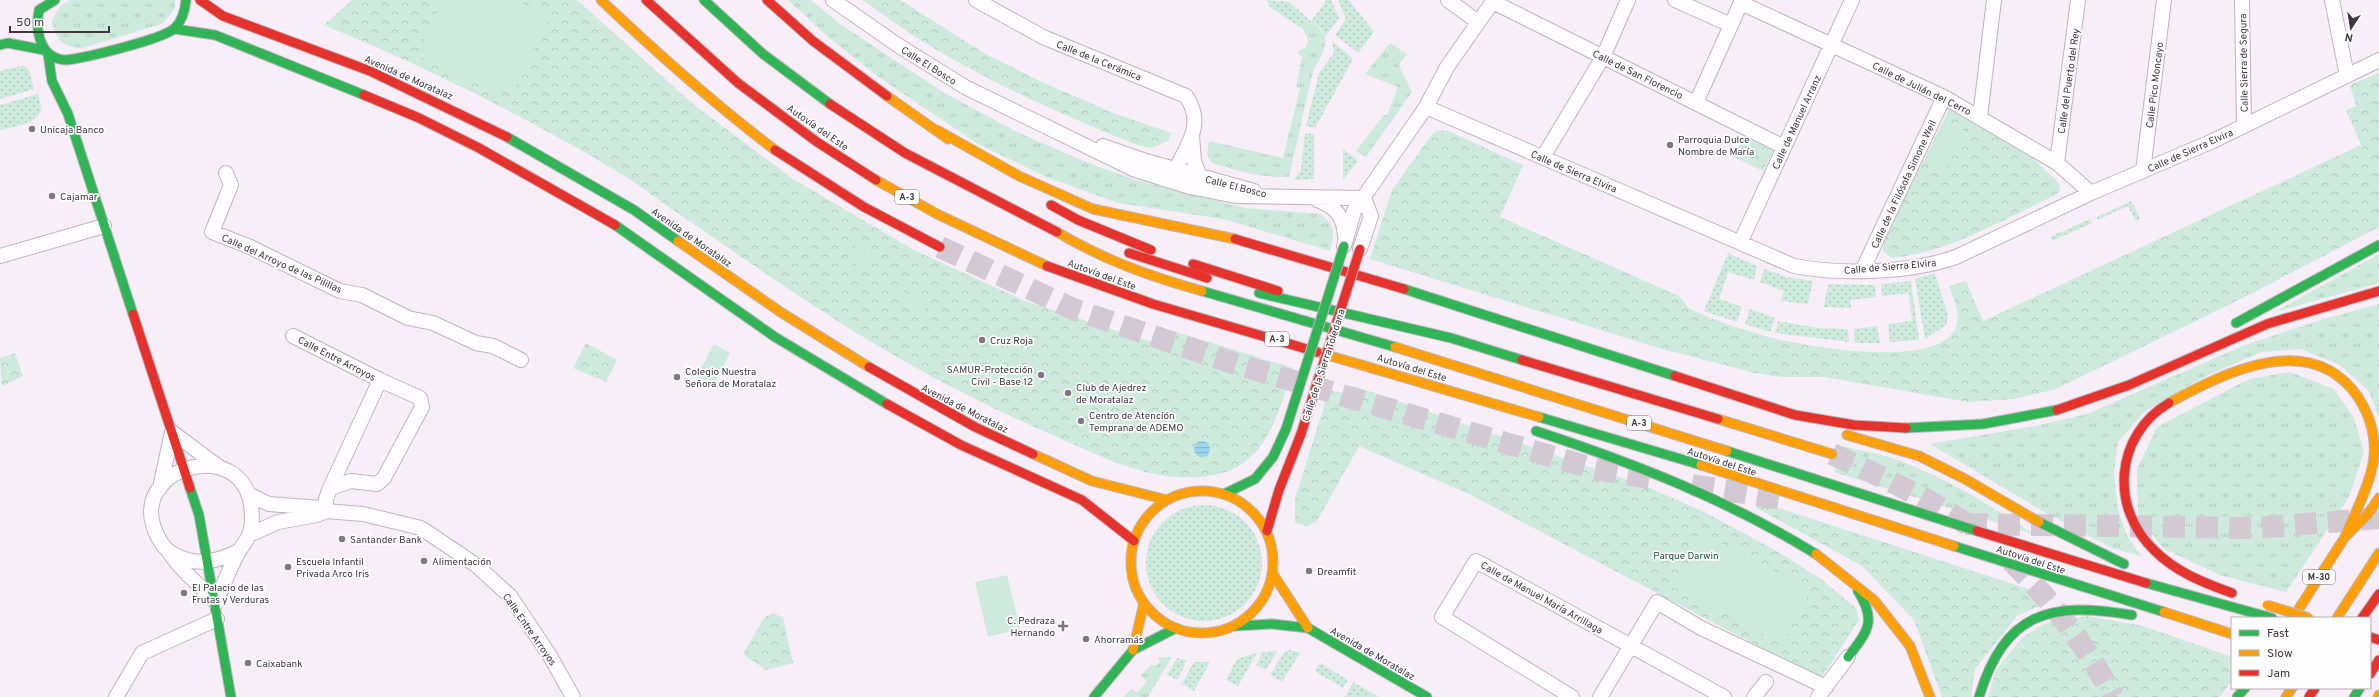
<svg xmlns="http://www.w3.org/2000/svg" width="2379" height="697" viewBox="0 0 2379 697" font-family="Overpass,sans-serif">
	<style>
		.grass { fill: url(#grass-tufts) }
		.park { fill: url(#park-crowns) }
		.garden { fill: url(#garden-dots) }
		.pitch { fill: #cdeadc }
		.water { fill: url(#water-rules) }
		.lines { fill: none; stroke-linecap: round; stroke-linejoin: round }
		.highway-tunnel { stroke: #d3c9d3; stroke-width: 22; stroke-dasharray: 22 11; stroke-linecap: butt }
		.street-casing { stroke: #beb4be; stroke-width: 16 }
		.fast-casing { stroke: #beb4be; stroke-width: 11 }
		.slow-casing { stroke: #beb4be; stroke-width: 11 }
		.jam-casing { stroke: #beb4be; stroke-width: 11 }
		.street { stroke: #fefcfe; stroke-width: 14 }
		.fast { stroke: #30b455; stroke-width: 9 }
		.slow { stroke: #ff9f0a; stroke-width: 9 }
		.jam { stroke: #e5322d; stroke-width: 9 }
		.fast-bridge-casing { stroke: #beb4be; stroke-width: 11; stroke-linecap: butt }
		.slow-bridge-casing { stroke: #beb4be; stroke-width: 11; stroke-linecap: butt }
		.jam-bridge-casing { stroke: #beb4be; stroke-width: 11; stroke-linecap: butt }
		.fast-bridge { stroke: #30b455; stroke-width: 9 }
		.slow-bridge { stroke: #ff9f0a; stroke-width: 9 }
		.jam-bridge { stroke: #e5322d; stroke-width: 9 }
		.poi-dot { fill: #807580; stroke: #fefefe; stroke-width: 1.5 }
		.labels { text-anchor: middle; stroke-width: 3.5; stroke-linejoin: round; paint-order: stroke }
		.shield { fill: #fefefe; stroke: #787178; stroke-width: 1 }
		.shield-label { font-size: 9px; font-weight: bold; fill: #3f343f }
		.street-label { font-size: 10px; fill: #3f343f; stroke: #fefefe }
		.poi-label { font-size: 10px; fill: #3f343f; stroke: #fefefe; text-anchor: start }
		.park-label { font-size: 10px; fill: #185237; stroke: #fefefe }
	</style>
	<defs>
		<pattern id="grass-tufts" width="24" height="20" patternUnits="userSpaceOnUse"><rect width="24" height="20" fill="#cdeadc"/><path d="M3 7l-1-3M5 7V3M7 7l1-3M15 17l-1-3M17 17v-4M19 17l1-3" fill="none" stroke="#b1c9be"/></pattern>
		<pattern id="park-crowns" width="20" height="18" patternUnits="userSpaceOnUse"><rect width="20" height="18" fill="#cdeadc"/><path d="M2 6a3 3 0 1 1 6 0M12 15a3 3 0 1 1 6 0" fill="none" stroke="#b1c9be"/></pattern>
		<pattern id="garden-dots" width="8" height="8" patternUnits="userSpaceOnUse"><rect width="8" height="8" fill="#cdeadc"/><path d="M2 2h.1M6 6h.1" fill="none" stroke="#b1c9be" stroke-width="1.8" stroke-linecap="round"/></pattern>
		<pattern id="water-rules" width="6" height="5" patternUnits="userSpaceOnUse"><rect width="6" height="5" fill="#9ad6eb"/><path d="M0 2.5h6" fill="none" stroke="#86b8cb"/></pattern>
	</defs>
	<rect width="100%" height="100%" fill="#f8eef8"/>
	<path class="grass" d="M70,0H175V9L162,24L82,48C64,48 54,39 52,21L60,6Z
		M788,0H811L841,25L943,92L1019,133L1088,163L1133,179L1244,208L1320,214C1335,224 1335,234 1330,251L1223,219L1118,203L1049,178L978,144L877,76L828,37Z
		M1311,21C1335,38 1324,50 1313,71L1289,177C1262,178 1238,171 1212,163L1207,155L1209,141L1283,158L1300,88L1296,87L1302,57L1297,52L1306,47L1308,41L1303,29Z
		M1390,43L1407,54L1399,65L1412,92L1366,157L1356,151L1384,115L1387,116L1398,87L1365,74Z
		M2379,254V283L2275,312Z
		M2379,304V418L2369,391L2340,365L2301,349L2261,352L2206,376L2145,411L2118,442L2114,473L2118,510L2127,535L2141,556L2112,548L2046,513L1930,444L2040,425L2087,414L2245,345L2317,321Z
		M2290,372L2334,389L2354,418L2364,452L2349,497L2286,592L2220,575L2164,549L2138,516L2137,469L2157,427L2249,379Z
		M1842,446C1862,451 1884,454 1903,462C1949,480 1993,506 2033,534L1834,472Z
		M1165,657H1172L1148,697H1124L1131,689L1137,692L1147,682L1141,675L1152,664L1154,667L1160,662L1158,658Z"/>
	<path class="park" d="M352,0H577L693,104L793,179L914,250L1025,301L1155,343L1160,327L1293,368C1279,409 1269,460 1222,473C1164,489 1109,460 1057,437C979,403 904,364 833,318C783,286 734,252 685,218C661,202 638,184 613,169C520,114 424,66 324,25Z
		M863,0H900L984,53L1044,83L1116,114L1171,133L1168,141L1151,148L1137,145C1041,106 946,64 863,0Z
		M2379,73V227L2247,296L2056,389L2014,399L1968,402L1825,377H1782L1755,373L1659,348L1370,259L1392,190L1433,133L1439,130L1448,131L1523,165L1500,217L1679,296L1689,308L1696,312C1720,322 1744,330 1768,337C1803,346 1939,371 1956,327C1961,314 1954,299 1949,286L1966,281L1983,321L2361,145L2346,110L2356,106L2350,85Z
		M1949,110L2028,154L2059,183L2060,190L2056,195C2003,219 1949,253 1891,258L1883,251V242Z
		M1744,137L1773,151L1763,171L1734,157Z
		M586,343L617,360L606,382L573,368Z
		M15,353L23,376L2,386L0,358Z
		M1354,386L1645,486L1702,511L1777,551L1821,579L1857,609L1859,620L1822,677L1811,674L1469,494L1359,446L1317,521L1308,526L1295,523V499L1329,390L1352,395Z
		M1763,503L2056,598L2017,616L1975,669L1971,697H1942L1914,620L1862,566L1755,507Z
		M773,613L783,618L793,663L766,670L743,654L764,618Z
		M2088,616L2143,626L2232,657V680L2220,697H1988L1996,670L2023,637L2046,623Z"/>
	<path class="garden" d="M1267,0L1289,2L1311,21L1324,4L1325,0H1331L1339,18L1325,37L1321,28L1311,21L1303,29L1270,7Z
		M1338,0H1349L1374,32L1358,53L1335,35L1346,19Z
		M1332,41L1353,59L1315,128L1306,126L1319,73L1334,53Z
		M20,66H25L29,70L34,89L0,99V71Z
		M38,94C39,99 41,105 41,110C39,124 12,127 0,130V105Z
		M1305,133L1314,134V179L1294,180L1301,170Z
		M1343,149L1358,161L1343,180Z
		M2131,201L2140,218L2136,222L2128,206L2098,220L2097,217Z
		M2090,219L2092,223L2052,241L2050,237Z
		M1728,253L1757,266L1754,280L1728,272L1719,299L1742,307L1737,322L1704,311Z
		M1764,269L1787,277L1813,281L1808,304L1781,301L1784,291L1760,282Z
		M1935,273L1948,316L1946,325L1925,339L1915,279Z
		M1911,281L1919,340L1890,342L1888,324L1912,321L1909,293L1882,296L1881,284Z
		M1828,284L1875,285L1876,297L1850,300L1851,308L1824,307Z
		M1750,309L1775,318L1770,332L1745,324Z
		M1778,321L1818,328L1848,329L1849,342L1775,333Z
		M1877,326L1880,343H1855L1854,329Z
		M1146 563a58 58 0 1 1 116 0a58 58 0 1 1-116 0Z
		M1292,650L1300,653L1282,682L1270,675L1285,651Z
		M1277,651L1266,670L1256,665L1263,652Z
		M1257,653L1238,686L1226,680L1237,659Z
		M1177,658L1187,660L1177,680L1167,675Z
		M1194,662H1210L1194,691L1182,684Z
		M1320,663L1348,680L1343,688L1315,671Z
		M1353,682L1379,697H1345Z"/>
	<path class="pitch" d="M443,0H515L550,16L514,90L502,84L497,93L417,55Z
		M1945,122L1964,131L1945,170L1926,161Z
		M858,242L865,246L852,267L845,263Z
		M868,247L875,252L860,273L853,269Z
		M902,290L927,306L923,313L898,296Z
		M714,344L730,353L713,386L696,377Z
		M1703,533L1811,590L1782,644L1675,588Z
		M1007,575L1020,629L988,637L975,582Z"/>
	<path class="water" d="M1194 449a8 8 0 1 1 16 0a8 8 0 1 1-16 0Z"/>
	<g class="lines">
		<path class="highway-tunnel" d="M940,247L1073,309L1239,365L1595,469L1660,480
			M1832,454C1880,476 1926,497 1970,526
			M1692,485L1788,500
			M1965,524L2256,528L2379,518
			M2011,561C2052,601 2087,646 2113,697"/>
		<defs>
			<path id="street" d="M833,0L896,44L965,87L1133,169L1190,187L1235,196L1364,198
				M976,0L1043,37L1186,96C1206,125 1186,146 1173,175L1163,179
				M1448,0L1478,22
				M1675,0L1731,25L1742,0
				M2242,0L2244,126
				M2332,0L2347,76
				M1493,2L1784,147
				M1741,3L1944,97L2057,163L2091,193
				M1696,103L1731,25
				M1426,107L1794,266C1841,275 1911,273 1956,257L2091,193L2213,141L2379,60
				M1980,117L1994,0
				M1192,136L1194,161L1200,177
				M1103,146L1146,161L1254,191
				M1543,157L1603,57L1628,0
				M2057,163L2078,0
				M2143,171L2164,0
				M226,173L231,185L212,232L248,246L340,291L362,295L408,318L433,323L476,343L493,346L521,360
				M1317,200C1336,207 1344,216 1345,237
				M1740,243L1852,0
				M1344,246L1354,211L1426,107L1447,67L1494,0
				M1360,249L1371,216L1364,198
				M0,256L104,226
				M1862,271L1944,97
				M293,336L380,380
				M160,488L172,432L219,467
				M250,495L269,504L320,508L326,511L363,514L421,528L476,565L510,596L550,656L573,697
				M326,511V499L330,488L380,380L420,398L422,407L384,478L377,484L351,481L330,488
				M249,535L278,522L317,515L326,511
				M169,552C181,572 201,585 216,603C223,586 229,569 238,553C241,547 247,541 249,535C253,527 252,513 251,505C241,438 136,465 153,525C157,536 162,548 173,554C196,567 216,562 239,551
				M116,697L142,653L217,619
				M1572,697L1442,617L1476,561L1724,697
				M1600,697L1657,602L1701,628L1826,687
				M1754,697L1766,682
				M1818,697L1848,657"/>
			<path id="fast" d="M55,0L39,10C35,31 40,59 66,60C85,58 164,39 175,28C183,20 185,10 186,0
				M704,0L763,54L830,104
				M175,29L215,35L364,95
				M0,45L8,43L44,50
				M48,54L52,81L68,114L133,314
				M507,137L634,210L678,241
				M615,225L775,337L887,404
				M1404,289L1675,376
				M1202,291L1395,347
				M1259,293L1451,338L1522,360
				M2236,323L2379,245
				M1539,417L1701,465
				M1906,428L1983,424L2057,410
				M1536,431C1636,464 1726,499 1816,554
				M1727,451L1977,531
				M190,488L199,515L231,697
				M1224,494L1255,479L1273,457L1286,429
				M2039,522L2124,564
				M1954,546L2164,612
				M2146,583L2272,618
				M1235,626L1272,624L1308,628L1427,697
				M1848,657C1868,631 1877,621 1858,591
				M1094,697L1133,650L1176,628
				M1979,697C2005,612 2050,601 2132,615
				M2237,697L2245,688
				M2354,697L2360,688"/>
			<path id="slow" d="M601,0C657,53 713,103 775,150
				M887,96L948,139
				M937,130L1019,176L1093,209L1235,239
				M876,180L937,214L1047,266
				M1057,232C1104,260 1149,276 1202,291
				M678,241L782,313L869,367
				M1395,347L1727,451
				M1317,352L1539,417
				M2169,403C2225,372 2311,329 2358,397C2371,417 2377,440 2373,464C2368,489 2355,513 2345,537
				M1718,419L1832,454
				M1847,435L1919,456L1965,479L2039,522
				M1033,454L1092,481L1167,500
				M1701,465L1954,546
				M1131 562a71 71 0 1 1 142 0a71 71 0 1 1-142 0Z
				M1816,554L1874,600L1910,646L1930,697
				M1273,574L1308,628
				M2164,612L2232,634
				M2293,618L2345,537L2368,514L2379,498
				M2337,618L2379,553
				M1133,650L1144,603
				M2286,697L2292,688
				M2378,697L2379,695"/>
			<path id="jam" d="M200,0L223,16L370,71L507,137
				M646,0L738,83L817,142L876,180
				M767,0L813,41L887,96
				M364,95L419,118L479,148L615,225
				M830,104L905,153L1057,232
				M775,150L864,207L940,247
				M1051,205L1078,220L1151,250
				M1235,239L1404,289
				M1129,253L1207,278
				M1193,264L1278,291
				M1047,266L1153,304L1317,352
				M133,314L190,488
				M1522,360L1718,419
				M869,367L975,427L1033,454
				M1675,376L1795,415L1854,425L1906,428
				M2169,403C2115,435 2109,508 2155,551C2176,572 2204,583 2232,593
				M887,404L961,445L1082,500L1134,541
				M2057,410L2129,385L2267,324L2379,291
				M1267,531L1279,490L1301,434
				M1977,531L2146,583
				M2362,618L2379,594
				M2370,637L2379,640
				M2370,674L2379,660
				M2309,697L2315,688"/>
		</defs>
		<use href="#street" class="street-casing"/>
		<use href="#fast" class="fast-casing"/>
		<use href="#slow" class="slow-casing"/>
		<use href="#jam" class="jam-casing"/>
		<use href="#street" class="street"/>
		<use href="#fast" class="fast"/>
		<use href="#slow" class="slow"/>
		<use href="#jam" class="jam"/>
		<defs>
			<path id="fast-bridge" d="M1286,429L1344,246"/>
			<path id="slow-bridge" d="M2267,605L2309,618"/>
			<path id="jam-bridge" d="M1301,434L1360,249"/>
		</defs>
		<use href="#fast-bridge" class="fast-bridge-casing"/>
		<use href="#slow-bridge" class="slow-bridge-casing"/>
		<use href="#jam-bridge" class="jam-bridge-casing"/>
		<use href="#fast-bridge" class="fast-bridge"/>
		<use href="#slow-bridge" class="slow-bridge"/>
		<use href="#jam-bridge" class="jam-bridge"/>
	</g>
	<g class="poi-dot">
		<circle cx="32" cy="129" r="4"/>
		<circle cx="1670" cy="145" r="4"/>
		<circle cx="52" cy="196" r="4"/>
		<circle cx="982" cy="340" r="4"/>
		<circle cx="1041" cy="375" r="4"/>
		<circle cx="677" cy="377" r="4"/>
		<circle cx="1068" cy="393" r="4"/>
		<circle cx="1081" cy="421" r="4"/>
		<circle cx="342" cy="539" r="4"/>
		<circle cx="424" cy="561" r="4"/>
		<circle cx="288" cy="567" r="4"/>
		<circle cx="1309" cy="571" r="4"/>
		<circle cx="184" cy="593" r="4"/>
		<path d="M1061 620h4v4h4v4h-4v4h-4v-4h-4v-4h4z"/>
		<circle cx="1086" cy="639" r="4"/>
		<circle cx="248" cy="663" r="4"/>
	</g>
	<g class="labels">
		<g class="shield">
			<rect x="895" y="190" width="24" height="14" rx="3"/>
			<rect x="1265" y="332" width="24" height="14" rx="3"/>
			<rect x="1627" y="416" width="24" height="14" rx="3"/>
			<rect x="2303" y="570" width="32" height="14" rx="3"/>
		</g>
		<g class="shield-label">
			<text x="907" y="200">A-3</text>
			<text x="1277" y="342">A-3</text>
			<text x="1639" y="426">A-3</text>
			<text x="2319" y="580">M-30</text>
		</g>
		<g class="street-label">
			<text transform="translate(1099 60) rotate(22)" y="4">Calle de la Cerámica</text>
			<text transform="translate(2243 63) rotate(-91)" y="4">Calle Sierra de Segura</text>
			<text transform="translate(929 65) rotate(32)" y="4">Calle El Bosco</text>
			<text transform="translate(1638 74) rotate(26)" y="4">Calle de San Florencio</text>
			<text transform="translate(409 77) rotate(24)" y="4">Avenida de Moratalaz</text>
			<text transform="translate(2068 81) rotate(-82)" y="4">Calle del Puerto del Rey</text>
			<text transform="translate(2154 85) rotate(-83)" y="4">Calle Pico Moncayo</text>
			<text transform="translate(1922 88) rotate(26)" y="4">Calle de Julián del Cerro</text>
			<text transform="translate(1796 122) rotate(-65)" y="4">Calle de Manuel Arranz</text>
			<text transform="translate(818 127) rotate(35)" y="4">Autovía del Este</text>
			<text transform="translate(2190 150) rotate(-24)" y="4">Calle de Sierra Elvira</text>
			<text transform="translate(1574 171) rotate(23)" y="4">Calle de Sierra Elvira</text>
			<text transform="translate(1903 184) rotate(-65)" y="4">Calle de la Filósofa Simone Weil</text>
			<text transform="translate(1236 186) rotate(14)" y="4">Calle El Bosco</text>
			<text transform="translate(692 237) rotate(35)" y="4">Avenida de Moratalaz</text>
			<text transform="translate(282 263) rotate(24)" y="4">Calle del Arroyo de las Pilillas</text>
			<text transform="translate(1890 266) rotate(-5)" y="4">Calle de Sierra Elvira</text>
			<text transform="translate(1102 274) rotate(20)" y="4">Autovía del Este</text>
			<text transform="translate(337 358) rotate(27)" y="4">Calle Entre Arroyos</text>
			<text transform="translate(1323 365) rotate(-72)" y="4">Calle de la Sierra Toledana</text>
			<text transform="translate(1412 367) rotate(17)" y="4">Autovía del Este</text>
			<text transform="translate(965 408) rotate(27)" y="4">Avenida de Moratalaz</text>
			<text transform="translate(1722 461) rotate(18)" y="4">Autovía del Este</text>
			<text transform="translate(2031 559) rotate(18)" y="4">Autovía del Este</text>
			<text transform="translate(1542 597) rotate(29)" y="4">Calle de Manuel María Arrillaga</text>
			<text transform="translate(530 629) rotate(55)" y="4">Calle Entre Arroyos</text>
			<text transform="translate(1373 653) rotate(30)" y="4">Avenida de Moratalaz</text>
		</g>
		<g class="poi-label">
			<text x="40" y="133">Unicaja Banco</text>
			<text x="1678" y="143">Parroquia Dulce<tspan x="1678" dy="12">Nombre de María</tspan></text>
			<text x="60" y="200">Cajamar</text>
			<text x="990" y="344">Cruz Roja</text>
			<text x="1033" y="373" text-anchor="end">SAMUR-Protección<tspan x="1033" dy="12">Civil - Base 12</tspan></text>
			<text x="685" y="375">Colegio Nuestra<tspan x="685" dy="12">Señora de Moratalaz</tspan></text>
			<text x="1076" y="391">Club de Ajedrez<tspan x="1076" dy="12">de Moratalaz</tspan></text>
			<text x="1089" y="419">Centro de Atención<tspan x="1089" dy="12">Temprana de ADEMO</tspan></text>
			<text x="350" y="543">Santander Bank</text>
			<text x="296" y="565">Escuela Infantil<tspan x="296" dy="12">Privada Arco Iris</tspan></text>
			<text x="432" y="565">Alimentación</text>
			<text x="1317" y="575">Dreamfit</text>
			<text x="192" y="591">El Palacio de las<tspan x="192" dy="12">Frutas y Verduras</tspan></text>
			<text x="1055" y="624" text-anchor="end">C. Pedraza<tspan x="1055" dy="12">Hernando</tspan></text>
			<text x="1094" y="643">Ahorramás</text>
			<text x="256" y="667">Caixabank</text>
		</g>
		<g class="park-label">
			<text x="1686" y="559">Parque Darwin</text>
		</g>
	</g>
	<rect x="2231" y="617" width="140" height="72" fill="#fefefe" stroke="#b2adb2"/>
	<rect x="2239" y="630" width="20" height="6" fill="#30b455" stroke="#b2adb2"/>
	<text x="2267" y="637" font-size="12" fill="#3f343f">Fast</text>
	<rect x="2239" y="650" width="20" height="6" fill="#ff9f0a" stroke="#b2adb2"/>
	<text x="2267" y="657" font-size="12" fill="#3f343f">Slow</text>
	<rect x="2239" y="670" width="20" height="6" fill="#e5322d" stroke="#b2adb2"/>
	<text x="2267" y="677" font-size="12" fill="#3f343f">Jam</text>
	<g transform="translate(2351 28) rotate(192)" stroke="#fefefe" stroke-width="3" paint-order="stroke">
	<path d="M0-3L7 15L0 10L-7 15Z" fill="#3f343f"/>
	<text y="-6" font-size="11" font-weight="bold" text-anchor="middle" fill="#3f343f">N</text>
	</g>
	<path d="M10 26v6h99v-6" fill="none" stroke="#3f343f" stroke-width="2"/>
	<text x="16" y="26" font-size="12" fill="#3f343f" stroke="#fefefe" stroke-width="3" paint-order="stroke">50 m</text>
</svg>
